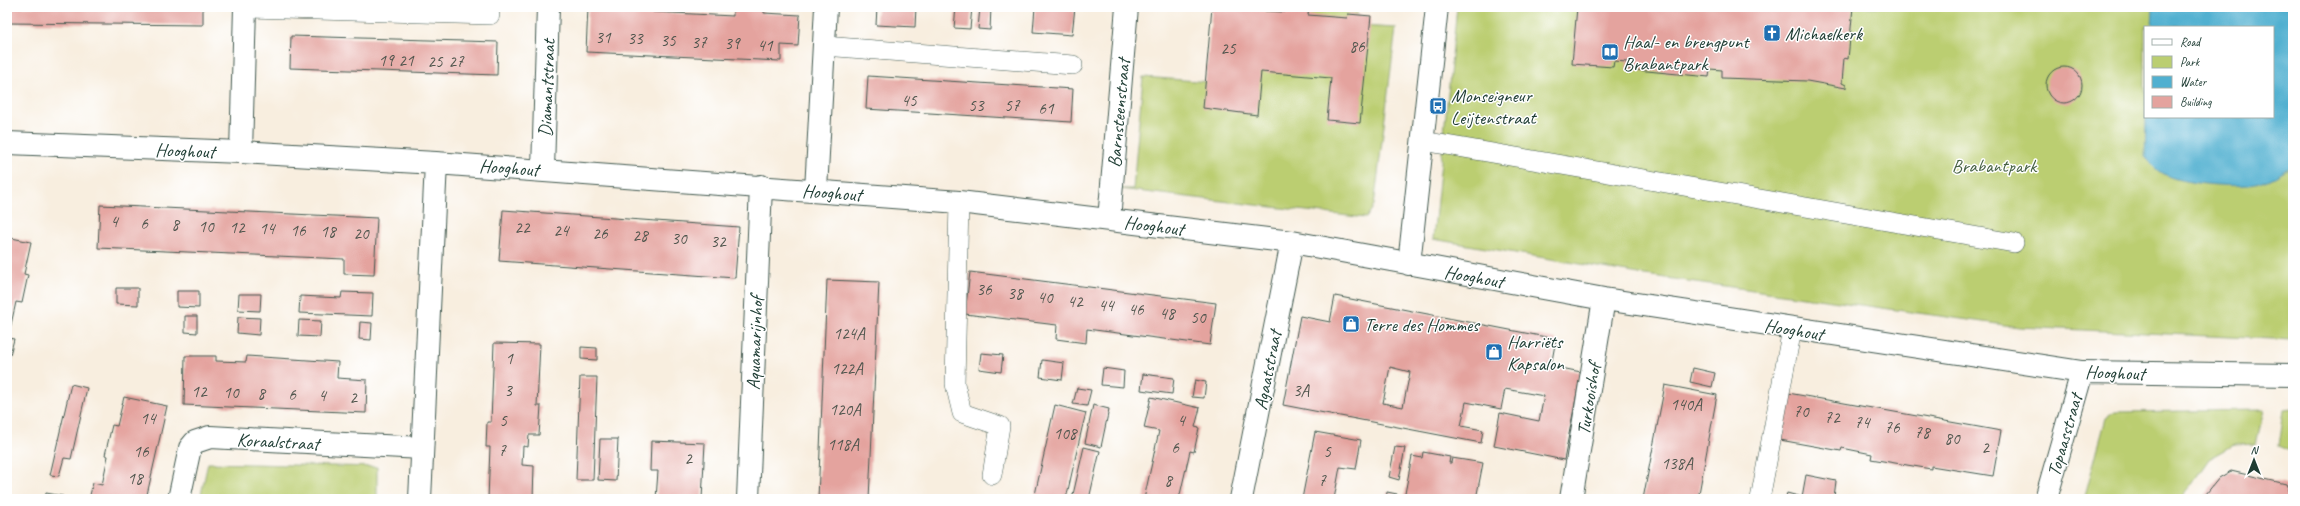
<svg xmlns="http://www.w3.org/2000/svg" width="2300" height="506" viewBox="0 0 2300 506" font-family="Caveat,sans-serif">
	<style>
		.green { fill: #bbce71; stroke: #6d8652; fill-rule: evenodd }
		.water { fill: #51b0d0; stroke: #387682 }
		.building { fill: #e4a39e; fill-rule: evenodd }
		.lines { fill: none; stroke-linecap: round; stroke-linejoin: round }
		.lane-casing { stroke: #40584e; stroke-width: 20 }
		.street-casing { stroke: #40584e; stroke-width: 24 }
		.lane { stroke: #fff; stroke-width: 19 }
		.street { stroke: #fff; stroke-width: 22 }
		.labels { text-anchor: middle; stroke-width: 3; stroke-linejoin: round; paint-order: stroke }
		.number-label { font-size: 17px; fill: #50564e }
		.poi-label { font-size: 19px; fill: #1f3d34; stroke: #fff; text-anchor: start }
		.street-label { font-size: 19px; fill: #1f3d34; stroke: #fff }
		.park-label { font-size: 19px; fill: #466143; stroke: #fff }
	</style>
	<rect width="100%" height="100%" fill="#fff"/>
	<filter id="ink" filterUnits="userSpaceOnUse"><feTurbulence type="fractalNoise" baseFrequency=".025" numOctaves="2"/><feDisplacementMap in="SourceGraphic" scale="8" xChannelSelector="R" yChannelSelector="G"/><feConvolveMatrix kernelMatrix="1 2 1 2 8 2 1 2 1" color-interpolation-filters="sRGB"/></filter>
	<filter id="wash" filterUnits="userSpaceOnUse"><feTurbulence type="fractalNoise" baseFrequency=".012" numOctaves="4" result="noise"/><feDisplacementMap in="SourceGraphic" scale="16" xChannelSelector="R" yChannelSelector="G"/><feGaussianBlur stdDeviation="0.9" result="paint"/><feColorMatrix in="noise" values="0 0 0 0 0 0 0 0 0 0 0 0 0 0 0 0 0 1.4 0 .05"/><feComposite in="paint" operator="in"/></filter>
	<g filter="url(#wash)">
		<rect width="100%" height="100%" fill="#f8eedf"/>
		<path class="green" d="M1249,7L1357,12L1360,26L1396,28L1374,206L1366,218L1120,189H1133L1143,77L1210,82Z
			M1457,7H2293V340L2019,327L1645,275L1433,239ZM2145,27H2273V117H2145Z
			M2293,409V452L2279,446L2284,410Z
			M2264,410L2256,444L2234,445L2209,459L2181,499H2084L2106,418L2115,412Z
			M208,463L377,467V499H200Z"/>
		<path class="water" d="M2153,7H2293V165C2281,173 2269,181 2255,184C2237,188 2178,184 2164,174C2157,170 2151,163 2145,157L2146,117H2273V27H2152Z"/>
		<g id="blocks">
			<path class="building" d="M8,7H203V25L8,23Z
				M588,7H653V12L733,16V8H750L764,9V13L800,15L798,46L781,45V61L586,52Z
				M877,7H916L915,27L876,25Z
				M956,7H972L970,29L954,28Z
				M980,7H991L990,30L978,29Z
				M1035,7H1075L1072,35L1033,32Z
				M1212,7H1265V11L1285,12L1286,7H1309L1308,15L1347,18L1348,14L1371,16L1360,123L1327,120L1331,78L1261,72L1257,115L1203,108Z
				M1577,7H1853L1848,59L1844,58L1842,83L1846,85V88L1807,81L1722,78V70L1710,69L1709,77L1626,69L1627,62L1614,61L1613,67L1572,64Z
				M291,36L498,42L497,75L290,68Z
				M2046 85a18 18 0 1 1 36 0a18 18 0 1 1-36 0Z
				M868,76L1073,89L1071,122L866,109Z
				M100,205L377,218L374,275L344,274V259L98,248Z
				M503,210L739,227L735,278L499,261Z
				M7,237L31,242L24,274L28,275L22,303L16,302L8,338L14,339L7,367Z
				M970,272L1216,303L1210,345L1087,329L1086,343L1056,339L1057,325L965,314Z
				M827,280L879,282L869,499H818Z
				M116,288H138V305L116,304Z
				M177,291H199V308L177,307Z
				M342,292L373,293L372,316L299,313L300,296L341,298Z
				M239,294H261L260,311L238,310Z
				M1335,296L1556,339L1551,366L1581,372L1564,460L1494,446L1500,413L1539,421L1544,396L1505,389L1501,409L1466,402L1461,426L1483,430L1481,443L1283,405L1300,316L1330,322ZM1390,367L1410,372L1403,407L1383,403Z
				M185,316H197V333L185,332Z
				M238,317L260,318L259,335L237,333Z
				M299,320L321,321L320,337L298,336Z
				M360,322L372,323L371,340L359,339Z
				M494,343L540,344L537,406H541L539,435H529L528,447L523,446L522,465L534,466L533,499H488L490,447H486L487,422H491Z
				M581,347L597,348V360L581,359Z
				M981,353L1003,355L1001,372L979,369Z
				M185,356H216V361L246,362L247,356L338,362L337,378L367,380L366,413L184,405Z
				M1042,360L1064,363L1062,380L1040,377Z
				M1103,368L1124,371L1123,387L1101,385Z
				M1693,368L1715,373L1712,387L1690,382Z
				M1143,374L1174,378L1172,394L1141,390Z
				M580,377H597L593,480H576Z
				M1195,380L1206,382L1204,398L1192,397Z
				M71,384L87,388L71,459L64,458L59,476L50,475Z
				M1665,385L1717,395L1698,499H1643Z
				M1077,388L1091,390L1087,406L1073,404Z
				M1788,393L2001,431L1993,476L1931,466V469L1871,459L1872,454L1842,448L1841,451L1780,440Z
				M124,397L167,406L146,499H89L93,483L102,485L108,456L105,455L112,425L117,426Z
				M1151,397L1200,408L1195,427L1199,428L1194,452L1190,451L1179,499H1144L1159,431L1144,428Z
				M1055,405L1086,413L1082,428L1066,499H1034Z
				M1093,405L1109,409L1101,447L1085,443Z
				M1315,432L1361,440L1356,469L1340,467L1334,499H1302Z
				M600,439H618L616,481L598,480Z
				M651,441L705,443L702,499H656L658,471H650Z
				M1084,447L1100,451L1089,499H1072Z
				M1395,447L1405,448L1399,480L1389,477Z
				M1423,452L1450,457L1449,463H1451L1452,458L1483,463L1476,499H1404L1412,456L1422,458Z
				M2231,471L2286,484L2293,499H2202L2219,478Z
				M1806,475L1836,481L1834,497L1838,499H1785L1787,493L1802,497Z
				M1387,492L1397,494V499H1386Z
				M46,493L63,496V499H45Z"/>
		</g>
	</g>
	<g filter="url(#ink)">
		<use href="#blocks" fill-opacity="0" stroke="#40584e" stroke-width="1"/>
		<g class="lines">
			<defs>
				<path id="lane" d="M245,8L490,15
					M824,46L1073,65
					M1423,141L2014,243
					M959,202L955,384L962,413L1000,426L992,475
					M1760,499L1792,329"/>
				<path id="street" d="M7,143L241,152L436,163L959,202L1292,242L1604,299L2082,372L2293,375
					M241,152L245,7
					M543,169L548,7
					M816,190L826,7
					M1109,220L1127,7
					M1409,264L1437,7
					M179,499L190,448L195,442L210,437L422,448
					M420,499L436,163
					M748,499L761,186
					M1241,499L1292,242
					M1571,499L1604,299
					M2046,499L2082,372"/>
			</defs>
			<use href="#lane" class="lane-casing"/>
			<use href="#street" class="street-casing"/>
			<use href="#lane" class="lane"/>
			<use href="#street" class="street"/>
		</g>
	</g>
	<defs>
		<symbol id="church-square" viewBox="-11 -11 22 22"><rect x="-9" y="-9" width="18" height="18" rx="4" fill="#1f6fb2" stroke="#fff"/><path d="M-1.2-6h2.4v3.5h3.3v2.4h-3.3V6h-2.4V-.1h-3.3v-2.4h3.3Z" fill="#fff"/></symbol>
		<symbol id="library-square" viewBox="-11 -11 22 22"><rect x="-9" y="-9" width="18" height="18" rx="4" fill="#1f6fb2" stroke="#fff"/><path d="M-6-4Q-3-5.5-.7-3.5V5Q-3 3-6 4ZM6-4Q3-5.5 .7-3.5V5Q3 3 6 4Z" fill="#fff"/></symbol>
		<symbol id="bus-square" viewBox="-11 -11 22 22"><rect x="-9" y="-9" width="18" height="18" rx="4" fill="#1f6fb2" stroke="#fff"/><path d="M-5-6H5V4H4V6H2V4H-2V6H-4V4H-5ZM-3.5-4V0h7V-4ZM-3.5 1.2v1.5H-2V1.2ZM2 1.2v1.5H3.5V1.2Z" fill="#fff"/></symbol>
		<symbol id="shop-square" viewBox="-11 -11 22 22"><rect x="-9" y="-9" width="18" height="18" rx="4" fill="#1f6fb2" stroke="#fff"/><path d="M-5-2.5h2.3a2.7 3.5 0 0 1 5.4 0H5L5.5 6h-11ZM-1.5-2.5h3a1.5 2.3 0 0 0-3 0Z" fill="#fff"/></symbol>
	</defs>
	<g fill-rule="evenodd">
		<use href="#church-square" x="1762" y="23" width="20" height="20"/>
		<use href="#library-square" x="1600" y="42" width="20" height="20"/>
		<use href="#bus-square" x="1428" y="96" width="20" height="20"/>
		<use href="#shop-square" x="1341" y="314" width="20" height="20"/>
		<use href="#shop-square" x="1484" y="342" width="20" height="20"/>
	</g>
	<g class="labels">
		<g class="number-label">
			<text x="603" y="43">31</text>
			<text x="635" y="44">33</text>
			<text x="668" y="46">35</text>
			<text x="699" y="48">37</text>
			<text x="732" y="49">39</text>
			<text x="765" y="51">41</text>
			<text x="1357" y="52">86</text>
			<text x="1228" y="54">25</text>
			<text x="386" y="66">19</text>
			<text x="406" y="66">21</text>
			<text x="435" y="67">25</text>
			<text x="456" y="67">27</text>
			<text x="909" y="106">45</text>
			<text x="976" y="111">53</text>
			<text x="1012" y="111">57</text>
			<text x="1046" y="114">61</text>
			<text x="114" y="227">4</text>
			<text x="144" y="229">6</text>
			<text x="175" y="230">8</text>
			<text x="206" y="232">10</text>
			<text x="237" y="233">12</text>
			<text x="522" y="233">22</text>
			<text x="267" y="234">14</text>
			<text x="298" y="236">16</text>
			<text x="561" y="236">24</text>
			<text x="328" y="237">18</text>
			<text x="361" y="239">20</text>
			<text x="600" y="239">26</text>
			<text x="640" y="241">28</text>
			<text x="679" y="244">30</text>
			<text x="718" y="247">32</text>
			<text x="984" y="295">36</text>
			<text x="1015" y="299">38</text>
			<text x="1045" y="303">40</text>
			<text x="1075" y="307">42</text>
			<text x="1106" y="311">44</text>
			<text x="1136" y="315">46</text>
			<text x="1167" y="319">48</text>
			<text x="1198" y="323">50</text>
			<text x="849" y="339">124A</text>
			<text x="509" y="364">1</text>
			<text x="847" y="374">122A</text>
			<text x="508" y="396">3</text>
			<text x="1301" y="396">3A</text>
			<text x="199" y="397">12</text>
			<text x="231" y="398">10</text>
			<text x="261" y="399">8</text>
			<text x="292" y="400">6</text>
			<text x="322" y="401">4</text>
			<text x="353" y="403">2</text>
			<text x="1686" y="410">140A</text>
			<text x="845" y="415">120A</text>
			<text x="1801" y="417">70</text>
			<text x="1832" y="423">72</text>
			<text x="148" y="424">14</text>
			<text x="503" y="426">5</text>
			<text x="1181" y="426">4</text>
			<text x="1862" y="428">74</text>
			<text x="1892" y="433">76</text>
			<text x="1922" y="438">78</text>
			<text x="1065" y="439">108</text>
			<text x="1952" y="444">80</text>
			<text x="843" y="450">118A</text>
			<text x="1175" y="453">6</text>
			<text x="1985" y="453">2</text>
			<text x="502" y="456">7</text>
			<text x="141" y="457">16</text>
			<text x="1327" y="457">5</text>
			<text x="688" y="464">2</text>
			<text x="1677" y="469">138A</text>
			<text x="135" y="484">18</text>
			<text x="1168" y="486">8</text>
			<text x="1322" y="486">7</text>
		</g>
		<g class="poi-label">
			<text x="1785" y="40">Michaelkerk</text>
			<text x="1623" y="48">Haal- en brengpunt<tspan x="1623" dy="22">Brabantpark</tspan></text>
			<text x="1451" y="102">Monseigneur<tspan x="1451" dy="22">Leijtenstraat</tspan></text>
			<text x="1364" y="331">Terre des Hommes</text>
			<text x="1507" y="348">Harriëts<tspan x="1507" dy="22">Kapsalon</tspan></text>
		</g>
		<g class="street-label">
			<text transform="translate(546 88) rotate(-88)" y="7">Diamantstraat</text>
			<text transform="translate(1118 113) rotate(-85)" y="7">Barnsteenstraat</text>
			<text transform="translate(185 150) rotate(2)" y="7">Hooghout</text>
			<text transform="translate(509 167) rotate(4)" y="7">Hooghout</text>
			<text transform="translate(832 192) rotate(4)" y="7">Hooghout</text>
			<text transform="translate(1154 225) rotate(7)" y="7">Hooghout</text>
			<text transform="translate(1474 276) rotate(10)" y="7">Hooghout</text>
			<text transform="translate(1794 329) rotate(9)" y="7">Hooghout</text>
			<text transform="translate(754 343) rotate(-88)" y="7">Aquamarijnhof</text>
			<text transform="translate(1267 370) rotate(-79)" y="7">Agaatstraat</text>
			<text transform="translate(2115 372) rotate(2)" y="7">Hooghout</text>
			<text transform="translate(1588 399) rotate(-81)" y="7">Turkooishof</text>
			<text transform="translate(2064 435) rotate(-74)" y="7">Topaasstraat</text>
			<text transform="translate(278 441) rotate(3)" y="7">Koraalstraat</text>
		</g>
		<g class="park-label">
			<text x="1994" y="172">Brabantpark</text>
		</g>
	</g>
	<rect width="2300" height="506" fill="none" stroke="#fff" stroke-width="24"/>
	<rect x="2144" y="26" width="130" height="92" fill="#ffffff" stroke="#a5b1ae"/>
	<rect x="2152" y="39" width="20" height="6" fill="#ffffff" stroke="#a5b1ae"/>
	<text x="2180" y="46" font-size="12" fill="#1f3d34">Road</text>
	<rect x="2152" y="56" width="20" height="12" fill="#bbce71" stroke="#a5b1ae"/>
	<text x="2180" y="66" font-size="12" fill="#1f3d34">Park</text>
	<rect x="2152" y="76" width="20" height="12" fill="#51b0d0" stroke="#a5b1ae"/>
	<text x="2180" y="86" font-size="12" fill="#1f3d34">Water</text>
	<rect x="2152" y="96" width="20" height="12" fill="#e4a39e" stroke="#a5b1ae"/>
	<text x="2180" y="106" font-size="12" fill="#1f3d34">Building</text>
	<g transform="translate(2254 460)" stroke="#ffffff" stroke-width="3" paint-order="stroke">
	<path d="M0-3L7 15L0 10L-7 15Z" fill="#1f3d34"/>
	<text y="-6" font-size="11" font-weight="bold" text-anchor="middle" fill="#1f3d34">N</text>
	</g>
</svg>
